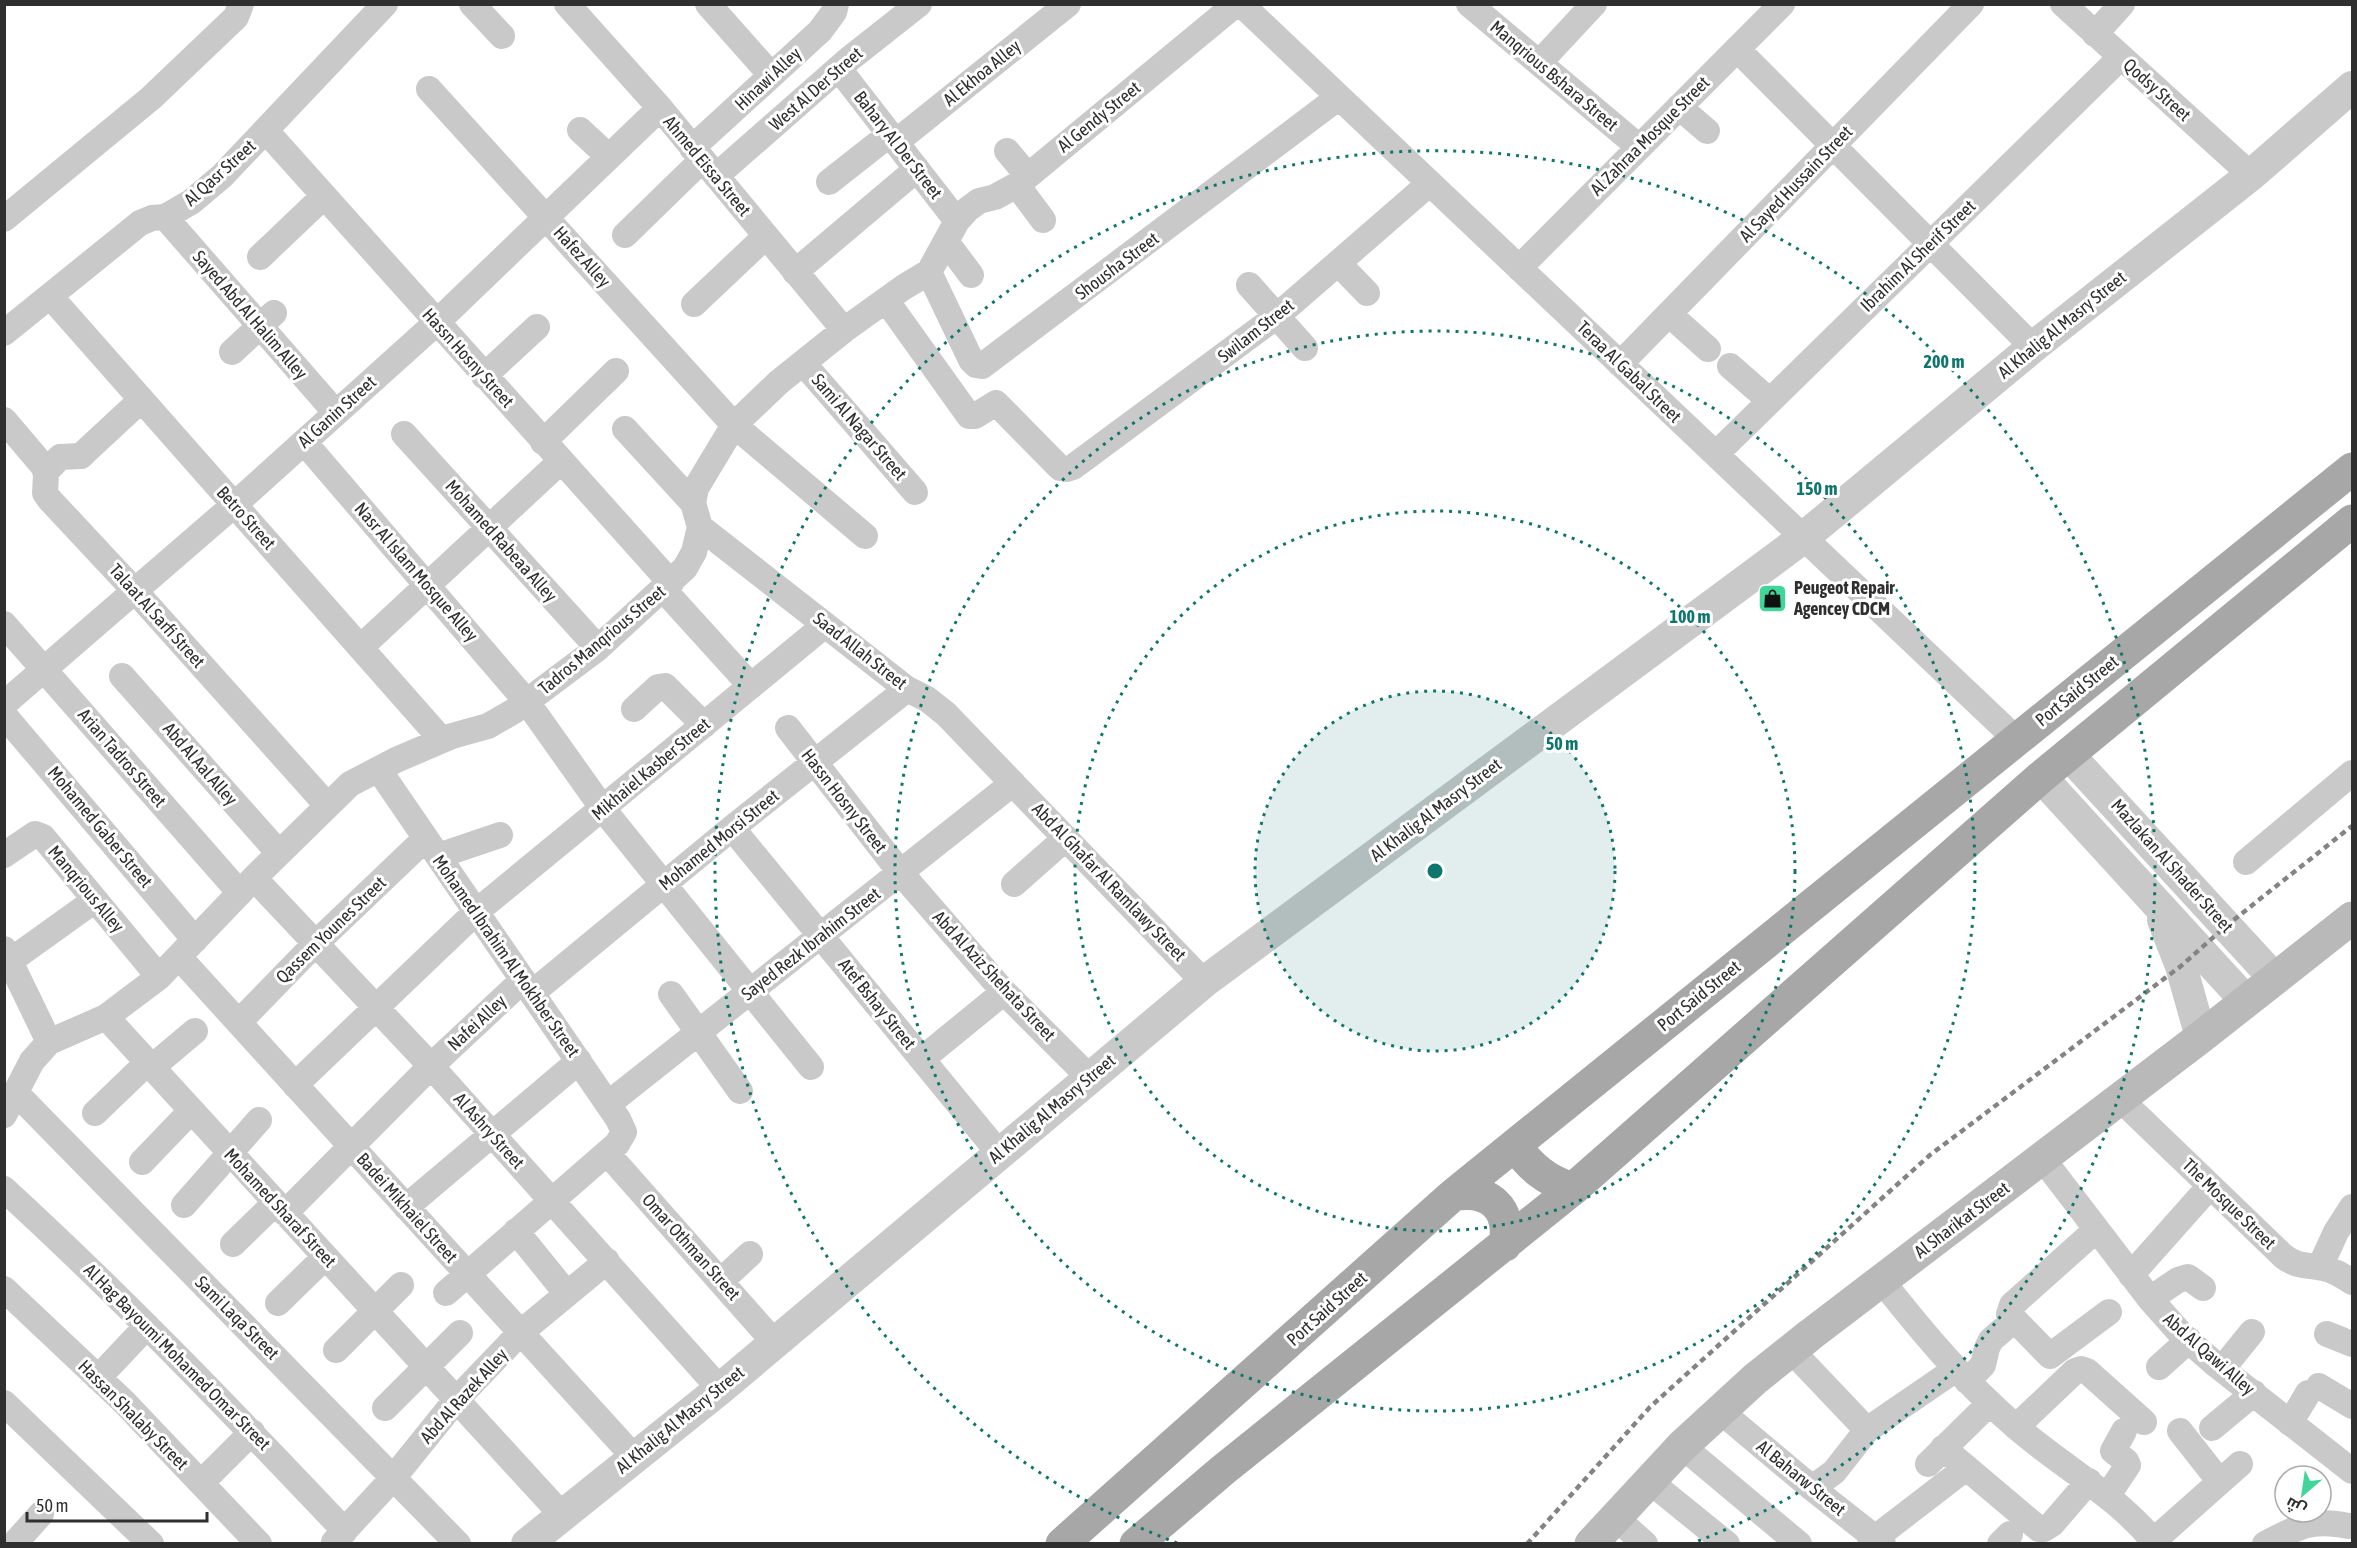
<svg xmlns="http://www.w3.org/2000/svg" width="2357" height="1548" viewBox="0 0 2357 1548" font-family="'Asap Condensed',Cairo,sans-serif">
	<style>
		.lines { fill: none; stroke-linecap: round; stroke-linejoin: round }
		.minor { stroke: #c9c9c9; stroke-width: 26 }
		.tertiary { stroke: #c9c9c9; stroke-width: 32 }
		.secondary { stroke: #b9b9b9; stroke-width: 33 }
		.primary { stroke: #a7a7a7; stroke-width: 33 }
		.rail { stroke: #848484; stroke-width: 4.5; stroke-dasharray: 6 4.5; stroke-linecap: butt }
		.ring { fill: none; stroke: #0f766e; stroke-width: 3; stroke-dasharray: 3 6 }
		.labels { text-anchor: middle; stroke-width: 6; stroke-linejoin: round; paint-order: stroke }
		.street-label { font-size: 18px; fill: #2f2f2f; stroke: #fff }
		.poi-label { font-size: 18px; font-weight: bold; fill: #2f2f2f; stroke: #fff; text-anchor: start }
		.centre { fill: #0f766e; stroke: #fff; stroke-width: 3 }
		.ring-label { font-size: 18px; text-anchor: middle; font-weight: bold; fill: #0f766e; stroke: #fff; stroke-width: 6; stroke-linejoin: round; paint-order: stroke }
	</style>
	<rect width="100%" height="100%" fill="#fff"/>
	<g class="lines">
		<path class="minor" d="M472,4L502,36
			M567,4L660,108L844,330
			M708,4L771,75
			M1241,4L2017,740
			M1469,4L1639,147
			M2063,4L2251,175
			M2095,34L2122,4
			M1737,49L2033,347
			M1539,63L1594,4
			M839,69L957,221
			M429,89L734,425L865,536
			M1679,107L1707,131
			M580,130L609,157
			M266,131L671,583
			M896,142L1068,4
			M692,148L820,31L834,12L836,4
			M1007,151L1028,176
			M716,176L848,60L919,4
			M829,182L890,134
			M1017,185L1043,220
			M165,217L336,413
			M4,219L151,98L236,17L241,4
			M625,235L702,160
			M947,243L971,275
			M260,257L323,197
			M1338,263L1367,293
			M1519,268L1782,4
			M795,272L917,169
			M929,272L971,360L976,365L982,366L1339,97
			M1249,285L1305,348
			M50,296L442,740
			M886,300L969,416H975L996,403L1060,468L1067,469L1073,467L1277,316L1430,183
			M694,304L766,236
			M1669,314L1708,349
			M4,333L140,223L152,218L165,217L191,202L222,176L385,4
			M232,352L274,313
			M803,363L915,492
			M1620,364L1971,4
			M1730,366L1770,401
			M484,376L537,327
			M4,420L44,467L46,475L45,493L50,500L135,591L327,805
			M625,429L693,503
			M404,434L598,648
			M304,442L527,702L603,809L811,1067
			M543,442L616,371
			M1716,454L2121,57
			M46,472L60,457L81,456L85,452L141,400
			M700,527L907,689L927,699L946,714L1204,982
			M663,589L751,686
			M4,624L240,893
			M361,647L561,461
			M122,676L279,853
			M4,704L234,505L436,323L660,108
			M634,709L658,687L665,686L704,725
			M4,715L195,940
			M788,728L900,872L1004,992L1090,1078
			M379,770L618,1119L624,1132L617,1144L446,1293
			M732,828L999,1153
			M4,855L35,834L43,837L159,977
			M438,856L500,835
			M2246,862L2352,773
			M254,878L431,1066L720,1389
			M1014,884L1066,838
			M4,949L49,1042
			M179,957L634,1457
			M10,961L95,900
			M532,993L732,828L907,689
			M671,994L740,1091
			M106,1017L562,1515
			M239,1022L315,944L425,839
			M922,1059L1004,992
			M151,1068L195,1031
			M295,1085L476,912L825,625
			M16,1093L458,1544
			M2120,1099L2283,1256C2299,1268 2305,1264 2323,1268C2334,1270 2343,1276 2352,1282
			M608,1104L1013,783
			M95,1113L147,1063
			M4,1115L32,1061L49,1042L106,1017L159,977L254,878L350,784L396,760L452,736L488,726L514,711L598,648L685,568L694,552L700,527L693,503L696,488L734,425L779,382L844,330L904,287L929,272L957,221L968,209L979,201L995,197L1017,185L1236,4
			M607,1153L774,1342
			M2042,1158L2150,1299L2182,1335L2214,1363L2352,1471
			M142,1162L191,1111
			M4,1189C123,1298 234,1414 345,1531
			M184,1205L259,1120
			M406,1207L579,1061
			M285,1213L431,1066L523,980
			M2096,1230L2012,1305L2009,1314L2050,1356L2109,1312
			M516,1231L567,1294
			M233,1244L275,1203
			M2320,1267L2336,1232L2352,1207
			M2131,1275L2210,1186
			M721,1281L750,1254
			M1882,1281C1923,1333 1965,1383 2015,1426C2062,1467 2117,1495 2156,1544
			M4,1289L124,1402L259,1544
			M2150,1299L2178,1280L2188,1277L2203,1288
			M278,1303L325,1257
			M2327,1334L2352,1344
			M336,1350L401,1285
			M1791,1350L1867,1430
			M2159,1367L2189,1340
			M2222,1369L2252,1332
			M98,1378L147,1326
			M1967,1381L1983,1365L1987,1348L1991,1340L2014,1320
			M2319,1386L2352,1406
			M4,1403L151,1544
			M385,1408L460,1333
			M1719,1410L1812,1488L1883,1544
			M2290,1423L2308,1393
			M2016,1427L2075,1371L2081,1369L2087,1371L2144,1422
			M2212,1428L2254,1393
			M2180,1431L2220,1482
			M1682,1446L1799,1544
			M1943,1448L2039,1529H2044L2052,1524L2089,1481
			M1928,1464L1990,1403
			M1648,1480L1727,1544
			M201,1483L252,1432
			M1812,1488L1834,1472L1867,1430L1956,1369
			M2108,1495L2128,1465L2126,1461L2113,1451L2124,1431
			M1615,1517L1645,1544
			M334,1542L394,1477L456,1400L520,1333L607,1261
			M14,1544L41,1514
			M1870,1544L1875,1538L1966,1468
			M2000,1544L2010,1534
			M2150,1544L2240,1464
			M2265,1544C2298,1527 2311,1518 2349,1526"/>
		<path class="tertiary" d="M2068,754L2275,979
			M2041,777L2246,1001
			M2163,920L2181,966L2201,1037
			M527,1544L720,1389L1204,982L1803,538L2033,347L2251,175L2352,87"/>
		<path class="secondary" d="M1591,1544L1682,1446L1755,1379L1810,1335L2201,1037L2352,918"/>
		<path class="primary" d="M1515,1145C1530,1167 1547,1181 1573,1189
			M1453,1195C1489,1188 1512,1208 1505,1245
			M1062,1544L1453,1195L2352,469
			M1136,1544L1223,1470L1573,1189L2041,777L2352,521"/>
		<path class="rail" d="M1527,1544L1650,1407L1930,1155L2181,966L2226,926L2352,826"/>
	</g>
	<circle cx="1435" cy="871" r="180" fill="#0f766e" fill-opacity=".12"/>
	<g class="ring">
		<circle cx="1435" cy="871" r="180"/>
		<circle cx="1435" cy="871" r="360"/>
		<circle cx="1435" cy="871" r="540"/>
		<path d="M1177 1543A720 720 0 1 1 1693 1543"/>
	</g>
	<defs>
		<symbol id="shop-square" viewBox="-11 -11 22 22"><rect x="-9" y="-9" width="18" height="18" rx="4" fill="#41d599" stroke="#fff"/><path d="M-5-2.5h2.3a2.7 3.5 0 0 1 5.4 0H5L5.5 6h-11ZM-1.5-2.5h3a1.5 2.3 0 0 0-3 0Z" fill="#111"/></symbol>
	</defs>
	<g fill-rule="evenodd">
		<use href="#shop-square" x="1756" y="582" width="33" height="33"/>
	</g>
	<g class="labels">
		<g class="street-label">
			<text transform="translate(982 73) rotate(-39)" y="6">Al Ekhoa Alley</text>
			<text transform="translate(1554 76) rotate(40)" y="6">Manqrious Bshara Street</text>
			<text transform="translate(768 79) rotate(-43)" y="6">Hinawi Alley</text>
			<text transform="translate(816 89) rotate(-41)" y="6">West Al Der Street</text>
			<text transform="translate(2157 90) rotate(42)" y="6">Qodsy Street</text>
			<text transform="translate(1099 117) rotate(-39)" y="6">Al Gendy Street</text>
			<text transform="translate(1650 136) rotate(-45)" y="6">Al Zahraa Mosque Street</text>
			<text transform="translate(898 145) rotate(52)" y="6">Bahary Al Der Street</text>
			<text transform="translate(707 166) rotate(50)" y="6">Ahmed Eissa Street</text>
			<text transform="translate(220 173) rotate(-42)" y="6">Al Qasr Street</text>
			<text transform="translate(1796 184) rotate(-46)" y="6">Al Sayed Hussain Street</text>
			<text transform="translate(1918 256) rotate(-44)" y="6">Ibrahim Al Sherif Street</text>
			<text transform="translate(582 257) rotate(48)" y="6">Hafez Alley</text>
			<text transform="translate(1117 266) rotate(-37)" y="6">Shousha Street</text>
			<text transform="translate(250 315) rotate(49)" y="6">Sayed Abd Al Halim Alley</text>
			<text transform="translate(2062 325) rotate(-39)" y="6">Al Khalig Al Masry Street</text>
			<text transform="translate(1256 331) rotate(-38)" y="6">Swilam Street</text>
			<text transform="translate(468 358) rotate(48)" y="6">Hassn Hosny Street</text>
			<text transform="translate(1629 372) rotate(44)" y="6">Teraa Al Gabal Street</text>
			<text transform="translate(337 412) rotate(-42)" y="6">Al Ganin Street</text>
			<text transform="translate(859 427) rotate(49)" y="6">Sami Al Nagar Street</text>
			<text transform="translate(246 518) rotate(48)" y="6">Betro Street</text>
			<text transform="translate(501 541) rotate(48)" y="6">Mohamed Rabeaa Alley</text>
			<text transform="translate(416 572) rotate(49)" y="6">Nasr Al Islam Mosque Alley</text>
			<text transform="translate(157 616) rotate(48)" y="6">Talaat Al Sarfi Street</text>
			<text transform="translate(602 640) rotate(-40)" y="6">Tadros Manqrious Street</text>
			<text transform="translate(860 651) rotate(38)" y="6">Saad Allah Street</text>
			<text transform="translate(2077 691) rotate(-39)" y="6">Port Said Street</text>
			<text transform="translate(122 758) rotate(49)" y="6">Arian Tadros Street</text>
			<text transform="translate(200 764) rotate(49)" y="6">Abd Al Aal Alley</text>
			<text transform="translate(651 769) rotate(-40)" y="6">Mikhaiel Kasber Street</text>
			<text transform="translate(844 801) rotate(52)" y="6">Hassn Hosny Street</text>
			<text transform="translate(1436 810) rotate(-37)" y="6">Al Khalig Al Masry Street</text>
			<text transform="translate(100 827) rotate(50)" y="6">Mohamed Gaber Street</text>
			<text transform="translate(719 840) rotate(-39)" y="6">Mohamed Morsi Street</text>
			<text transform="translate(2172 866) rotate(48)" y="6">Mazlakan Al Shader Street</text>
			<text transform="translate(1109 882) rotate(46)" y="6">Abd Al Ghafar Al Ramlawy Street</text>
			<text transform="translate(86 889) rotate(50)" y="6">Manqrious Alley</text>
			<text transform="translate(331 930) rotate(-44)" y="6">Qassem Younes Street</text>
			<text transform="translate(811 944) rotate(-38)" y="6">Sayed Rezk Ibrahim Street</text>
			<text transform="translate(506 956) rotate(55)" y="6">Mohamed Ibrahim Al Mokhber Street</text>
			<text transform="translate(994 976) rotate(47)" y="6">Abd Al Aziz Shehata Street</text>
			<text transform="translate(1699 996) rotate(-39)" y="6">Port Said Street</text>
			<text transform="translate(877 1004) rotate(51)" y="6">Atef Bshay Street</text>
			<text transform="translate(477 1023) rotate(-43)" y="6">Nafei Alley</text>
			<text transform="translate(1052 1109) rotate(-40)" y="6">Al Khalig Al Masry Street</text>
			<text transform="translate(489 1131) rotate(48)" y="6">Al Ashry Street</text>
			<text transform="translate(2229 1204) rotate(44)" y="6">The Mosque Street</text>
			<text transform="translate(280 1208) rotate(47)" y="6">Mohamed Sharaf Street</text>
			<text transform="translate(407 1208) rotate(48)" y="6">Badei Mikhaiel Street</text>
			<text transform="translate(1962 1220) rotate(-37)" y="6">Al Sharikat Street</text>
			<text transform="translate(691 1247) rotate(48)" y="6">Omar Othman Street</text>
			<text transform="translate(1327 1309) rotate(-42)" y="6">Port Said Street</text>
			<text transform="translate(237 1318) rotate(45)" y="6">Sami Laqa Street</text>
			<text transform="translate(2209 1354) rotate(41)" y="6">Abd Al Qawi Alley</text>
			<text transform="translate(177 1357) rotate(45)" y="6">Al Hag Bayoumi Mohamed Omar Street</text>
			<text transform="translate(464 1396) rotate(-48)" y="6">Abd Al Razek Alley</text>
			<text transform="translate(133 1415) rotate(45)" y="6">Hassan Shalaby Street</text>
			<text transform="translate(680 1420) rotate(-39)" y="6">Al Khalig Al Masry Street</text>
			<text transform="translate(1801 1478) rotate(39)" y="6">Al Baharw Street</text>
		</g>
		<g class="poi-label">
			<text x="1794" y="594">Peugeot Repair<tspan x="1794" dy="21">Agencey CDCM</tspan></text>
		</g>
	</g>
	<circle cx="1435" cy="871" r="9" class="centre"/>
	<g class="ring-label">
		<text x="1944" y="368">200 m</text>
		<text x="1817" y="495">150 m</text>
		<text x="1690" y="623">100 m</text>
		<text x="1562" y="750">50 m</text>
	</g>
	<rect width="2357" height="1548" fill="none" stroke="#2f2f2f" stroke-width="12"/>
	<g transform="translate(2303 1494) rotate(209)"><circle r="28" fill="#ffffff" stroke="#acacac" stroke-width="1.5"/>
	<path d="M0-4.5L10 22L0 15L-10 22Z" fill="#41d599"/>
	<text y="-9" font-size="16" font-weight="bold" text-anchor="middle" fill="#2f2f2f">ش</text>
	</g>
	<path d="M27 1512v9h180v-9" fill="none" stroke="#2f2f2f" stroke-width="3"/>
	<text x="36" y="1512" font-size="18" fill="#2f2f2f" stroke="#ffffff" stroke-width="4.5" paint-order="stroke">50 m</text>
</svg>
